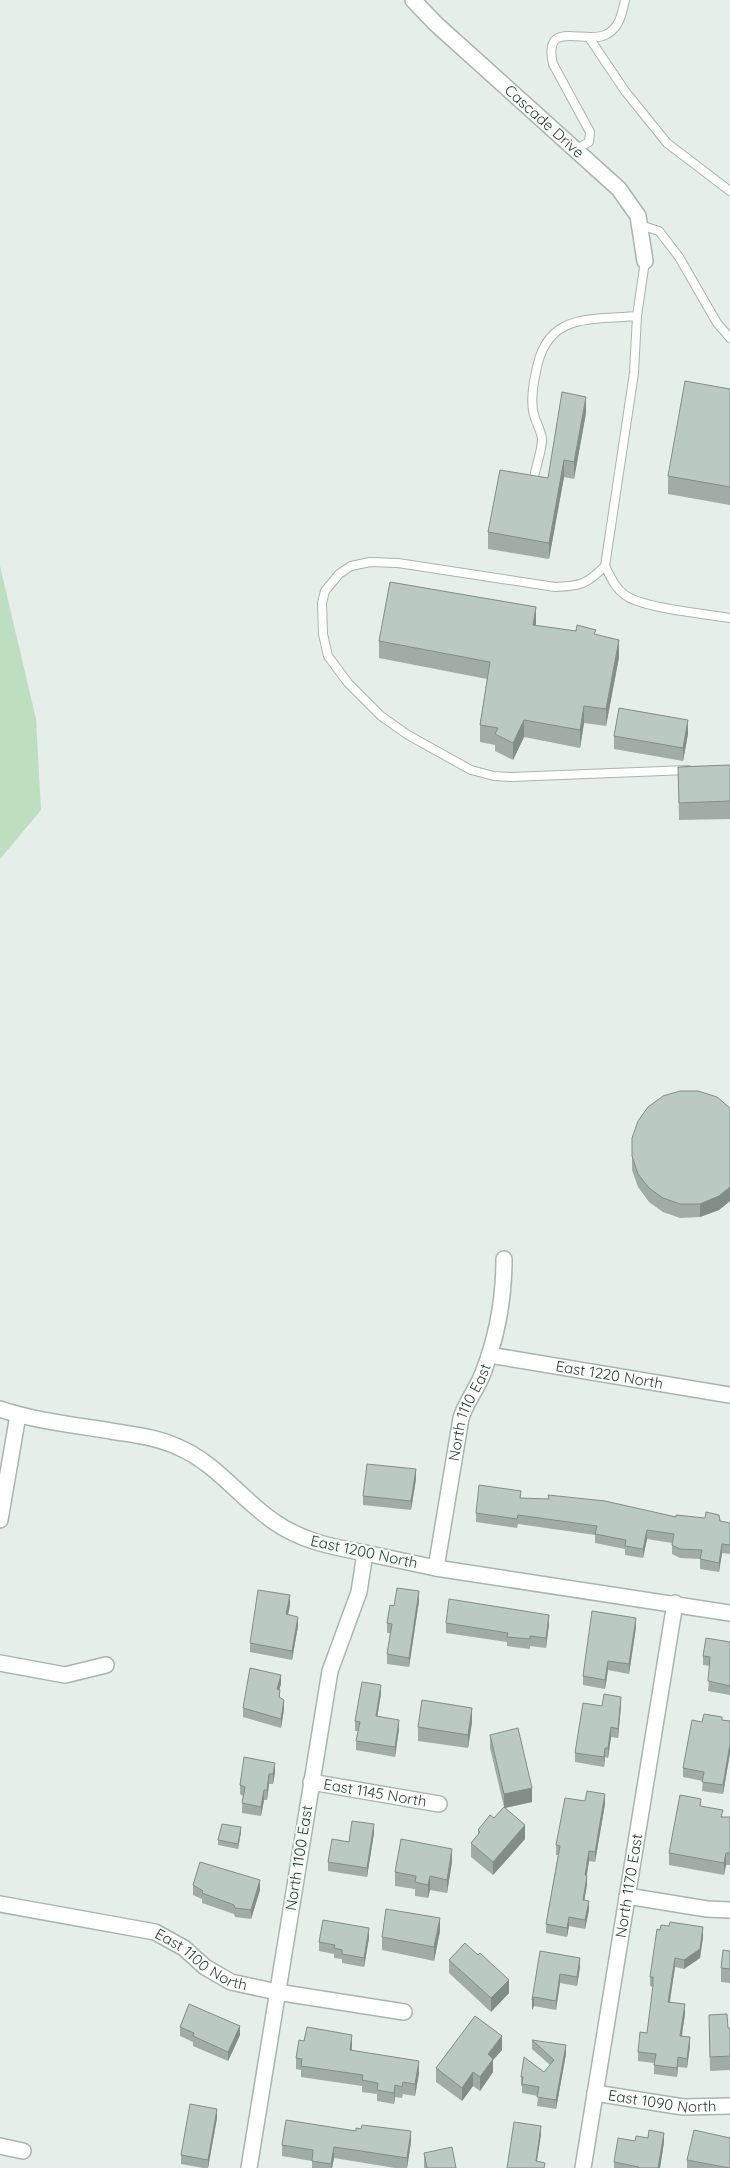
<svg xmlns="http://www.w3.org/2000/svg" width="730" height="2168" viewBox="0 0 730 2168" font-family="Quicksand,sans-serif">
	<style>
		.green { fill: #bedec2 }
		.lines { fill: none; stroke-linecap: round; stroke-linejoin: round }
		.lane-casing { stroke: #a7b6ae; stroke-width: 10 }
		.street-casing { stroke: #a7b6ae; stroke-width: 18 }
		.secondary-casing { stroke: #a3b9ae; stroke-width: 18 }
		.lane { stroke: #fff; stroke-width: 8 }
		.street { stroke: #fff; stroke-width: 15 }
		.secondary { stroke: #fff; stroke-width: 15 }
		.wall { fill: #a0ada6 }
		.shaded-wall { fill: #828d87 }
		.building { fill: #bac9c1; stroke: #828d87 }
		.labels { text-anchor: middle; stroke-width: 4.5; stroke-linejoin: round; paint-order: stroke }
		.street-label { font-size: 15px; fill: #244034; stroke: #f5faf7 }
	</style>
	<rect width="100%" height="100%" fill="#e5eee8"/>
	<path class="green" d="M0,566L36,719L41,810L0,859Z"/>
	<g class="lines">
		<defs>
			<path id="lane" d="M590,39L625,91L667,143L730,191
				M575,150L589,142L590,132L553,64C542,17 588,46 607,34C620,27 622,13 625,0
				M640,225L659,231L679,257L717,323L730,338
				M535,473C537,463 542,450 542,439C541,429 534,420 533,410C531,397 533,385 536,372C546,313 588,320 637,316
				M605,566L634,373L637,316L645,261
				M688,770L511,777L494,776L471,770L408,735L381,716L348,683L328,656L323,634L322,603L325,591L339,574L351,566L370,562L398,563L555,587C581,586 587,584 605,566C610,576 615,588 625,595C642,608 706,614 730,618"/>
			<g id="street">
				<path id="s1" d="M413,0L436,24L619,189L638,216L645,261"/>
				<path id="s2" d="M489,1355L730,1395"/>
				<path d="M0,1520L18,1415"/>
				<path d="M365,1553L436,1568L730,1613"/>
				<path id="s3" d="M436,1568L461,1418C466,1402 477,1389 483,1373C497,1337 504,1298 504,1259"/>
				<path d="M0,1663L65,1675L106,1665"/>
				<path id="s4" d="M311,1782L439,1804"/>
				<path d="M627,1896L707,1909L730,1910"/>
				<path id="s5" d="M0,1904L155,1932L184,1948L205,1967L231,1982L277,1992L404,2012"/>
				<path id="s6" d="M595,2093L683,2107L730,2106"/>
				<path d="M0,2146L23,2151"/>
				<path id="s7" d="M583,2168L675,1603"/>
			</g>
			<path id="secondary" d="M0,1409C36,1421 74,1425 111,1431C134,1435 157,1437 178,1447C216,1463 240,1498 273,1521C301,1541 333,1547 365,1553L359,1592L330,1671L249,2168"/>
		</defs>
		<use href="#lane" class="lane-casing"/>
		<use href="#street" class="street-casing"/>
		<use href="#secondary" class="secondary-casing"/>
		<use href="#lane" class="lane"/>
		<use href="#street" class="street"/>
		<use href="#secondary" class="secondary"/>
	</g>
	<path class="wall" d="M730,389V505L668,494V476Z
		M586,413L574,479L564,477L549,559L488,549V532L548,478Z
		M536,626L596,635L619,657L606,726L584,723L580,748L524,737L513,760L495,751V745L480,742V725L487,679L379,658V641Z
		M688,734L683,761L614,749V736Z
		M730,765V819L679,820L678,767Z
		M730,1108V1201L719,1210L700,1217L680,1218L663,1212L649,1202L638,1187L632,1170V1138Z
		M416,1479L411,1510L363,1505V1496Z
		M521,1498L676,1517L720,1521L730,1523V1554L722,1553L719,1572L700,1569V1559L680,1558L672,1554V1543L647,1539L643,1558L625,1555V1549L595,1543V1535L518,1524L517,1528L476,1522V1513Z
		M419,1601L409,1667L387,1664V1654L390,1633H387V1623L394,1606Z
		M290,1605L288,1615L298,1626L292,1660L250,1652V1643Z
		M446,1623L549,1624L546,1648L530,1646V1649L507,1646V1642L446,1633Z
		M636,1627L629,1674L608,1670L605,1689L583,1685V1676Z
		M730,1642V1695L708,1691L710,1666L703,1665V1656Z
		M281,1684L279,1690L280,1698L284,1709L281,1728L243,1717V1708Z
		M381,1694L377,1716L399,1729L395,1757L356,1750V1741L358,1731H355V1721Z
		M602,1706H621L618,1738L611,1737L608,1758L605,1757L604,1767L575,1762V1753Z
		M722,1720L730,1721V1753L723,1794L702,1791L703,1781L683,1777V1768L702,1722Z
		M472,1722L468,1748L418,1741V1727Z
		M490,1735L532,1802L505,1808L525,1839L493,1875L471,1857V1843L478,1836V1830L494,1818L504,1807L490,1748Z
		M275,1772L273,1784H269L267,1800H264L261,1816L242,1813V1803L243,1796L240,1794V1785Z
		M585,1801L605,1804L595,1862L589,1861L587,1875V1885L584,1900L589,1910L585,1929L569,1926L567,1937L546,1933V1924L558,1855H556V1845Z
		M701,1806L723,1817H730V1865H726L724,1875L669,1865V1853Z
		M241,1832L238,1849L218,1845V1840Z
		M374,1833L367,1877L328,1871V1862L349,1842Z
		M452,1862L447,1893L430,1890L428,1898L415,1896V1889L395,1886V1872Z
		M193,1885L260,1890L251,1919L235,1917L234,1914L202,1903V1899L193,1895Z
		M440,1931L434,1961L382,1950V1937Z
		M703,1937L700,1958L684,1969L675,1967L670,2002L685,2014L682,2036L690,2046L687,2068L678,2067L677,2077L654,2074V2063L638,2061V2052L647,2033L653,1987L650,1986V1977Z
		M369,1938L364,1967L342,1963V1959L334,1958V1954L319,1951V1942Z
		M540,1951L580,1967L577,1986L560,1983L556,2010L534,2006L532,2010Z
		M730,1951V1983L721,1982V1968Z
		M449,1960L509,1993L491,2012L449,1973Z
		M180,2027L240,2035L228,2061L193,2046V2042L180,2036Z
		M709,2028H730V2070L710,2071Z
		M532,2040L566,2054L556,2109L537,2106L538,2096L522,2093V2086H521V2077L544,2072L550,2065L532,2049Z
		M304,2041L352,2046V2050L419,2073L415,2096L403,2094L402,2098L395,2097L394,2104L377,2101V2094L362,2092V2086L301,2077V2070L296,2069V2058Z
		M502,2050L493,2060V2072L480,2091L473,2086L462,2101L436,2082V2068Z
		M217,2118L208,2168H203L181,2164V2155Z
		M411,2142L407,2168H395L334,2158L332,2168H312V2161L282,2156V2145Z
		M664,2142L660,2168H614V2162Z
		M424,2153L456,2168H424Z
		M687,2160L730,2168H687Z"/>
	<path class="shaded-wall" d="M586,397V413L574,479V462Z
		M564,460V477L549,559V543Z
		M536,607V624L533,642V625Z
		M619,640V657L606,726V709Z
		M584,706V723L580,748V730Z
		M524,720V737L513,760V743Z
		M688,720V734L683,761V748Z
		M730,1187V1201L719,1210L700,1217V1204Z
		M416,1469V1479L411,1510V1501Z
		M647,1530V1539L643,1558V1549Z
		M722,1544V1553L719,1572V1563Z
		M419,1591V1601L409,1667V1658Z
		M290,1595V1605L286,1623V1614Z
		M549,1615V1624L546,1648V1638Z
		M298,1617V1626L292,1660V1651Z
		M636,1618V1627L629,1674V1664Z
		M608,1661V1670L605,1689V1680Z
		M281,1675V1684L277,1698V1689Z
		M381,1685V1694L376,1725V1716Z
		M621,1697V1706L618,1738V1729Z
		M284,1700V1709L281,1728V1719Z
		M472,1708V1722L468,1748V1735Z
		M399,1720V1729L395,1757V1747Z
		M611,1727V1737L608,1758V1748Z
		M730,1744V1753L723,1794V1785Z
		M605,1748V1757L604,1767V1757Z
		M275,1763V1772L273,1784V1774Z
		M269,1774V1784L267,1800V1790Z
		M532,1788V1802L504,1808V1794Z
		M264,1790V1800L261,1816V1807Z
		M605,1794V1804L595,1862V1852Z
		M374,1824V1833L367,1877V1868Z
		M525,1825V1839L493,1875V1862Z
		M241,1827V1832L238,1849V1844Z
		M452,1849V1862L447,1893V1880Z
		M589,1851V1861L585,1884V1875Z
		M726,1853V1865L724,1875V1863Z
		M430,1876V1890L428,1898V1885Z
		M587,1876V1885L583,1909V1900Z
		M260,1880V1890L251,1919V1910Z
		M589,1901V1910L585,1929V1920Z
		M569,1917V1926L567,1937V1928Z
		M440,1918V1931L434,1961V1947Z
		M703,1927V1937L700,1958L684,1969V1960Z
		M369,1928V1938L364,1967V1958Z
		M580,1958V1967L577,1986V1977Z
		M675,1958V1967L668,2011V2002Z
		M560,1974V1983L556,2010V2001Z
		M509,1980V1993L491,2012V1998Z
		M534,1997V2006L532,2010V2000Z
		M685,2004V2014L680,2045V2036Z
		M240,2026V2035L228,2061V2052Z
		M352,2035V2046L350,2061V2050Z
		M502,2036V2050L493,2060V2072L480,2091V2077L488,2054Z
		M690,2037V2046L687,2068V2059Z
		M566,2045V2054L556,2109V2100Z
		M678,2057V2067L677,2077V2068Z
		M419,2061V2073L415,2096V2084Z
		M473,2072V2086L462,2101V2088Z
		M395,2085V2097L394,2104V2093Z
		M217,2109V2118L208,2168V2160Z
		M541,2126V2135L536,2168V2161Z
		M411,2131V2142L407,2168V2158Z
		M664,2133V2142L660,2168H658Z
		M334,2147V2158L332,2168H331Z"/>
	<path class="building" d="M685,381L730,389V487L668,476Z
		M562,392L586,397L574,462L564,460L549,543L488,532L500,470L548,478Z
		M390,582L536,607L533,625L576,631L577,625L596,630L594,634L619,640L606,709L584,706L580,730L524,720L513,743L495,734L498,728L480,725L490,662L379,641Z
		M619,708L688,720L683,748L614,736Z
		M730,765V801L679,803L678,767Z
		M680,1091H698L717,1097L730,1108V1187L719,1196L700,1204H680L663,1198L649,1188L638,1174L632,1156V1138L638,1121L648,1107L663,1096Z
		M367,1464L416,1469L411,1501L363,1496Z
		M479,1485L521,1491L520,1498L549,1499L548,1495L605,1501L676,1517V1515L705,1518L706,1512L719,1515L720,1521L730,1523V1545L722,1544L719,1563L700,1559L702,1550L680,1549L672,1545L674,1534L647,1530L643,1549L625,1546L626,1540L595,1534L597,1526L518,1515L517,1519L476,1513Z
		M397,1588L419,1591L409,1658L387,1654L392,1624L387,1623L390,1605L394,1606Z
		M258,1590L290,1595L286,1614L298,1617L292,1651L250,1643Z
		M449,1599L549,1615L546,1638L530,1636V1639L507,1637L508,1633L446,1623Z
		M592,1611L636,1618L629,1664L608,1661L605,1680L583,1676Z
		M706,1638L730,1642V1686L708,1681L710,1657L703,1656Z
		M250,1668L281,1675L277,1689L280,1690L279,1697L284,1700L281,1719L243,1708Z
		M362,1682L381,1685L376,1716L399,1720L395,1747L356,1741L360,1722L355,1721Z
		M604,1694L621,1697L618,1729L611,1727L608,1748H605L604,1757L575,1753L583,1703L602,1706Z
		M422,1700L472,1708L468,1735L418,1727Z
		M704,1714L722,1717V1720L730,1721V1744L723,1785L702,1782L704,1772L683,1768L692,1720L702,1722Z
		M518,1728L532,1788L504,1794L490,1735Z
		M244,1757L275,1763L273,1774H269L267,1790H264L261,1807L242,1803L245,1787L240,1785Z
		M587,1791L605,1794L595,1852L589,1851L585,1875L587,1876L583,1900L589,1901L585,1920L569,1917L567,1928L546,1924L560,1846L556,1845L565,1798L585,1801Z
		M680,1795L701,1799L700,1806L723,1810L721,1817H730V1853H726L724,1863L669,1853Z
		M504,1807L525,1825L493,1862L471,1843L480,1832L478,1830L490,1815L494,1818Z
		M352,1821L374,1824L367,1868L328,1862L332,1839L349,1842Z
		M222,1824L241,1827L238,1844L218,1840Z
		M401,1839L452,1849L447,1880L430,1876L428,1885L415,1882L416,1876L395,1872Z
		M200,1862L260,1880L251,1910L235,1908L234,1905L202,1893L203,1891L193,1885Z
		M386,1909L440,1918L434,1947L382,1937Z
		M323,1920L369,1928L364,1958L342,1954V1950L334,1948L335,1945L319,1942Z
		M670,1922L703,1927L700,1949L684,1960L675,1958L668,2002L685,2004L680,2036L690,2037L687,2059L678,2057L677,2068L654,2065L656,2054L638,2052L640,2032L647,2033L653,1985V1977H650L657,1929L660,1930L661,1925L669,1926Z
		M465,1943L478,1955L480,1953L509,1980L491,1998L449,1960Z
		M723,1950L730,1951V1969L721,1968Z
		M540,1951L580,1958L577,1977L560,1974L556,2001L534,1997L532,2000Z
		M189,2004L240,2026L228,2052L193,2036L194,2033L180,2027Z
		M727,2014L728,2028H730V2056L710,2057L709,2015Z
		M475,2016L502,2036L488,2054L493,2059L480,2077L473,2072L462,2088L436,2068Z
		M307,2027L352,2035L350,2050L419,2061L415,2084L403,2082L402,2087L395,2085L394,2093L377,2090L378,2083L362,2080L363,2075L301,2066L302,2059L296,2058L299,2040L304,2041Z
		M532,2040L566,2045L556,2100L537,2097L539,2087L522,2084L523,2077H521L524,2057L544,2072L554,2060Z
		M190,2104L217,2109L208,2160L181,2155Z
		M286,2120L356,2131V2128L361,2129L362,2125L411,2131L407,2158L334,2147L331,2164L312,2161L313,2150L282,2145Z
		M514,2122L541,2126L536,2161L545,2163L544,2168H507Z
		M649,2130L664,2133L658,2168H639V2167L614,2162L618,2138L635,2141L636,2136L648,2138Z
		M694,2130L730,2138V2168L687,2160Z
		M452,2147L456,2168H427L424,2153Z"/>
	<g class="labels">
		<g class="street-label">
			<text dy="5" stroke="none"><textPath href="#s1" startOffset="179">Cascade Drive</textPath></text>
			<text dy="5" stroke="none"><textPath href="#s2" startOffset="122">East 1220 North</textPath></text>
			<text dy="5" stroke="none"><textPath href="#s3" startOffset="160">North 1110 East</textPath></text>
			<text transform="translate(364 1552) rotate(12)" y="5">East 1200 North</text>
			<text dy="5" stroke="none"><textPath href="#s4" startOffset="65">East 1145 North</textPath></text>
			<text transform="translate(299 1858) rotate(-81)" y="5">North 1100 East</text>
			<text dy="5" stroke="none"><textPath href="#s7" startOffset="286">North 1170 East</textPath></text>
			<text dy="5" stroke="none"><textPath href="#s5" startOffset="212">East 1100 North</textPath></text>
			<text dy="5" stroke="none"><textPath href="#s6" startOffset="68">East 1090 North</textPath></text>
		</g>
	</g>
</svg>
